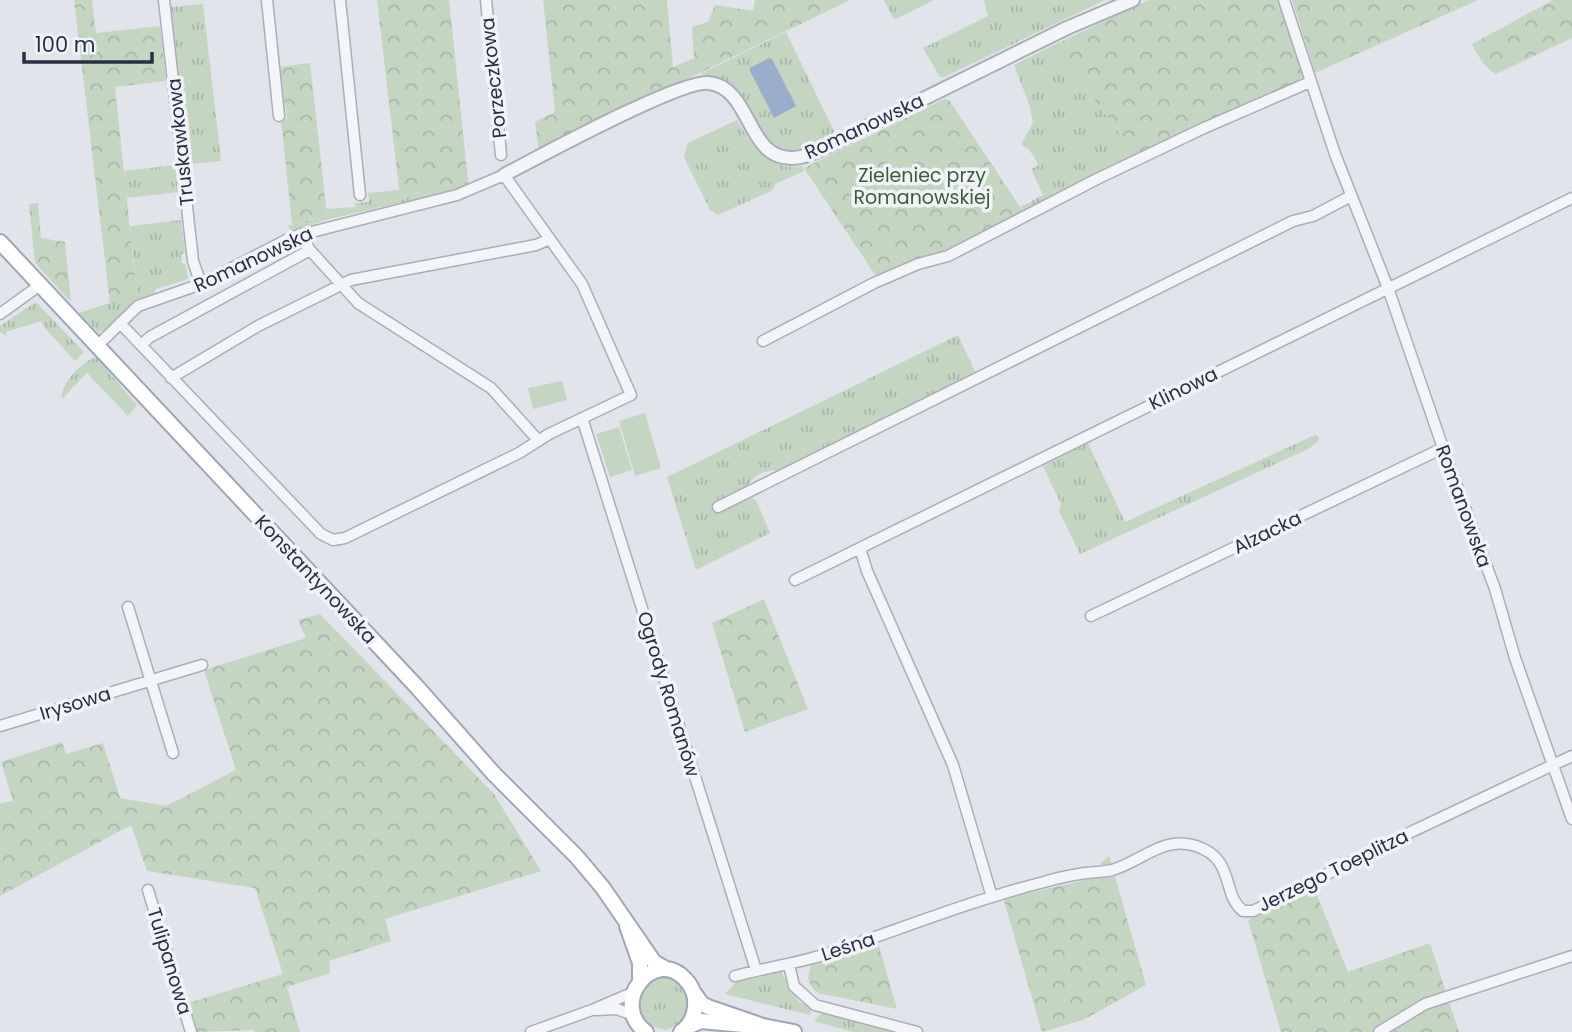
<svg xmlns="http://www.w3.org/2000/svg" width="1572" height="1032" viewBox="0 0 1572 1032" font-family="Poppins,sans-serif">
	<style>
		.grass { fill: url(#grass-tufts) }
		.forest { fill: url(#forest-crowns) }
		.garden { fill: #c4d5c2 }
		.water { fill: #9aadcd }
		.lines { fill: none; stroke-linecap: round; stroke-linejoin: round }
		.minor-casing { stroke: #aaaeb9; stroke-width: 13 }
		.tertiary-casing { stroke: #aaaeb9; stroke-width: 16 }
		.primary-casing { stroke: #9fa6b7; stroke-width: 18 }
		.minor { stroke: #f4f5f9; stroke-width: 10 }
		.tertiary { stroke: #f4f5f9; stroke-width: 12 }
		.primary { stroke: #fff; stroke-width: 14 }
		.labels { text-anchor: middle; stroke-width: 7; stroke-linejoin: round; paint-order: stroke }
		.street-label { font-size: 19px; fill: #282f44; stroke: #f1f3f8 }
		.park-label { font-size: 19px; fill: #386034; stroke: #f1f3f8 }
	</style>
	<defs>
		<pattern id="grass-tufts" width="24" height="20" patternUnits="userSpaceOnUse" patternTransform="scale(1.75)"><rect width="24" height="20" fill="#c4d5c2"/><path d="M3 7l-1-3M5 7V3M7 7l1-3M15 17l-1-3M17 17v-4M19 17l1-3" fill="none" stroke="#a8b7a8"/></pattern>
		<pattern id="forest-crowns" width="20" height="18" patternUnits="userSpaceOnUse" patternTransform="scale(1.75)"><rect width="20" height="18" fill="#c4d5c2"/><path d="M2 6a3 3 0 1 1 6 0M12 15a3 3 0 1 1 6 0" fill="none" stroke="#a8b7a8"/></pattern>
	</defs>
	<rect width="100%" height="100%" fill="#e1e4eb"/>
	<path class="grass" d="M884,0H934L894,20Z
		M984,0H1103V1L944,77H940L923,48L988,16Z
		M203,4L221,161L188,164L184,124L187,123L186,111L182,108L171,7Z
		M786,32L835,133C822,140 805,151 790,151C758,150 754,104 735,87C724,78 713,76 700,74Z
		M1054,45L1137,157L1024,213L1021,207L1043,195L1031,169L1039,165L1028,148L1021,145L1033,122L1029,104L1014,65Z
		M737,120C753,146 766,171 802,166L804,171L775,184L773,190L718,215L710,210L684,157L688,143Z
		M175,165L178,192L127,198L124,171Z
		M468,180L469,186L458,190L329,219L292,231L287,226L327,215L326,209L355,207V203L369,202L368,193L400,190L401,197Z
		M181,220L185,252L181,255L182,263L186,265L188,279L156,289L154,294L134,303L106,330L98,332L79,313L137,294L130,226Z
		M36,302L84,352L75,361L44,327L41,321L6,332L7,337L0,332V326Z
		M958,335L977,376L779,470C765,471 755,473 748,486L751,497L757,502L770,533L696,570L667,477Z
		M96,357L137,405L128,416L87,373L62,399C60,383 83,361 96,357Z
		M1315,435L1318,436L1319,440L1310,448L1080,554L1059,511L1061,504L1041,462L1086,439L1125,522Z
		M781,972L799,1002L812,1007L810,1015L725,994L738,980Z
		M663,976C695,983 697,1019 666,1030C629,1026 633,977 663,976Z
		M822,1013L894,1032H853L814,1021Z"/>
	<path class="forest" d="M74,0H92L96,33L160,26L166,81L115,87L137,295L110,303Z
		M377,0H449L468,180L400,197Z
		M543,0H667L673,67L694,58L692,27L708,22L715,5L753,11L755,0H850L539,151L535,122L555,112Z
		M1149,0H1279L1304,76L1288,87L1137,157L1054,45Z
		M1292,0H1478L1315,73Z
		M1553,0H1572V38L1496,74C1484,68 1478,55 1472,44Z
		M310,63L327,215L292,224L281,120L287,119L279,67Z
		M944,99L949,100L1024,213L946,253L923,258L876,276L804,168Z
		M38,203L41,238L65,242L71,302L35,263L29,204Z
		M764,599L808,709L745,732L712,623Z
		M320,614L494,794L541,871L385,919L391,941L329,961L330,973L287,987L300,1032H255L254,1030L197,1032L188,1003L283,974L255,888L147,871L131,825L0,896V803L13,801L1,762L62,742L66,754L103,743L120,798L166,806L236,770L204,670L306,638L298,620Z
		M1109,856L1146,985L1083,1020L1042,1032L1004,901L1006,898L1082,881Z
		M1314,888L1348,972L1430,943L1459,1032H1281L1248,920Z
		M878,943L897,1009L818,993C806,983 807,977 812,963Z"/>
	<path class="garden" d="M562,381L567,400L533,409L528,388Z
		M645,413L661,468L635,476L619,421Z
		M619,427L632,470L610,477L596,434Z"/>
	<path class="water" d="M769,58L772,59L796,106L774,118L750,71V68Z"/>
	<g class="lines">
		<defs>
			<path id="minor" d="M164,0L193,261L201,284
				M267,0L279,116
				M340,0L360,195
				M486,0L501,155
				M1284,0L1335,154L1388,288L1443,448L1495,589L1515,658L1572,819
				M300,234L310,250L358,303L491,388L538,440
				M0,314L40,285
				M763,341L874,283L918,264L948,256L1097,179L1204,128L1310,82
				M141,345L150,337L310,250
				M97,346L138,306L201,284L292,237L457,195L504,175L582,284L631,395L549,434L519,453L345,538L333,540L321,534L120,323
				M171,378L258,326L351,280L536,245L550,239
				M582,418L756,970
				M718,507L1293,221L1313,216L1351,196
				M860,548L867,571L953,765L992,897
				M795,580L1572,198
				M128,607L173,753
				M1091,616L1443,448
				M0,726L202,665
				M148,890L191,1032
				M789,965L794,986L815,1005L917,1032
				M735,976C764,968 794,964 823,955C896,931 969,901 1044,882C1057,878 1072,875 1085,873C1094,872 1103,872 1112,870C1141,862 1163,835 1196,846C1236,859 1221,894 1243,911H1253L1413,831L1572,756
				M596,1010L617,1009L633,1015
				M531,1032L592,1010L634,992
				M1379,1032L1425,1004L1572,956"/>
			<path id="tertiary" d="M504,175C537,158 681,79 709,83C752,88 746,159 792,158C806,158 820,150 832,144L1067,28L1133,0"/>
			<path id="primary" d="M0,242L417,687L494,774L577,857L603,888L654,962L666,969
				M627,926L640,963V979
				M694,993L702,1004L708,1007L763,1026L794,1032
				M687,1027L701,1021L754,1026
				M646,1032C608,1004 654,946 685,979C690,984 694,991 695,999C696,1012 692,1024 681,1032"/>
		</defs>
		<use href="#minor" class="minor-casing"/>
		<use href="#tertiary" class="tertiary-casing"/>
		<use href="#primary" class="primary-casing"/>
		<use href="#minor" class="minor"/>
		<use href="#tertiary" class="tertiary"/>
		<use href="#primary" class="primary"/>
	</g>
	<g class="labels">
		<g class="street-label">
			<text transform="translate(493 78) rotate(-96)" y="7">Porzeczkowa</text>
			<text transform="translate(864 126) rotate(-25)" y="7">Romanowska</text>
			<text transform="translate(180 142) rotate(-96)" y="7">Truskawkowa</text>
			<text transform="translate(253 259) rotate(-25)" y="7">Romanowska</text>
			<text transform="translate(1183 388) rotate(-26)" y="7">Klinowa</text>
			<text transform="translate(1464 506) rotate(70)" y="7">Romanowska</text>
			<text transform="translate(1267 532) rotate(-26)" y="7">Alzacka</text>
			<text transform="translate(316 579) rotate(47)" y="7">Konstantynowska</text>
			<text transform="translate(669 694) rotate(73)" y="7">Ogrody Romanów</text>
			<text transform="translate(75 703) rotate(-17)" y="7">Irysowa</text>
			<text transform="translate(1333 870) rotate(-26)" y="7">Jerzego Toeplitza</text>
			<text transform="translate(848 946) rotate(-18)" y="7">Leśna</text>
			<text transform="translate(170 961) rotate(73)" y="7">Tulipanowa</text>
		</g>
		<g class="park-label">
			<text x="922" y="182">Zieleniec przy<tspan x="922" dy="22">Romanowskiej</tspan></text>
		</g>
	</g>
	<path d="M24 52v10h128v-10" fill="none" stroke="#282f44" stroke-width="3.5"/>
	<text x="35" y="52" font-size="21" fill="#282f44" stroke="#f1f3f8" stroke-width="5" paint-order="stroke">100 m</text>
</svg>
